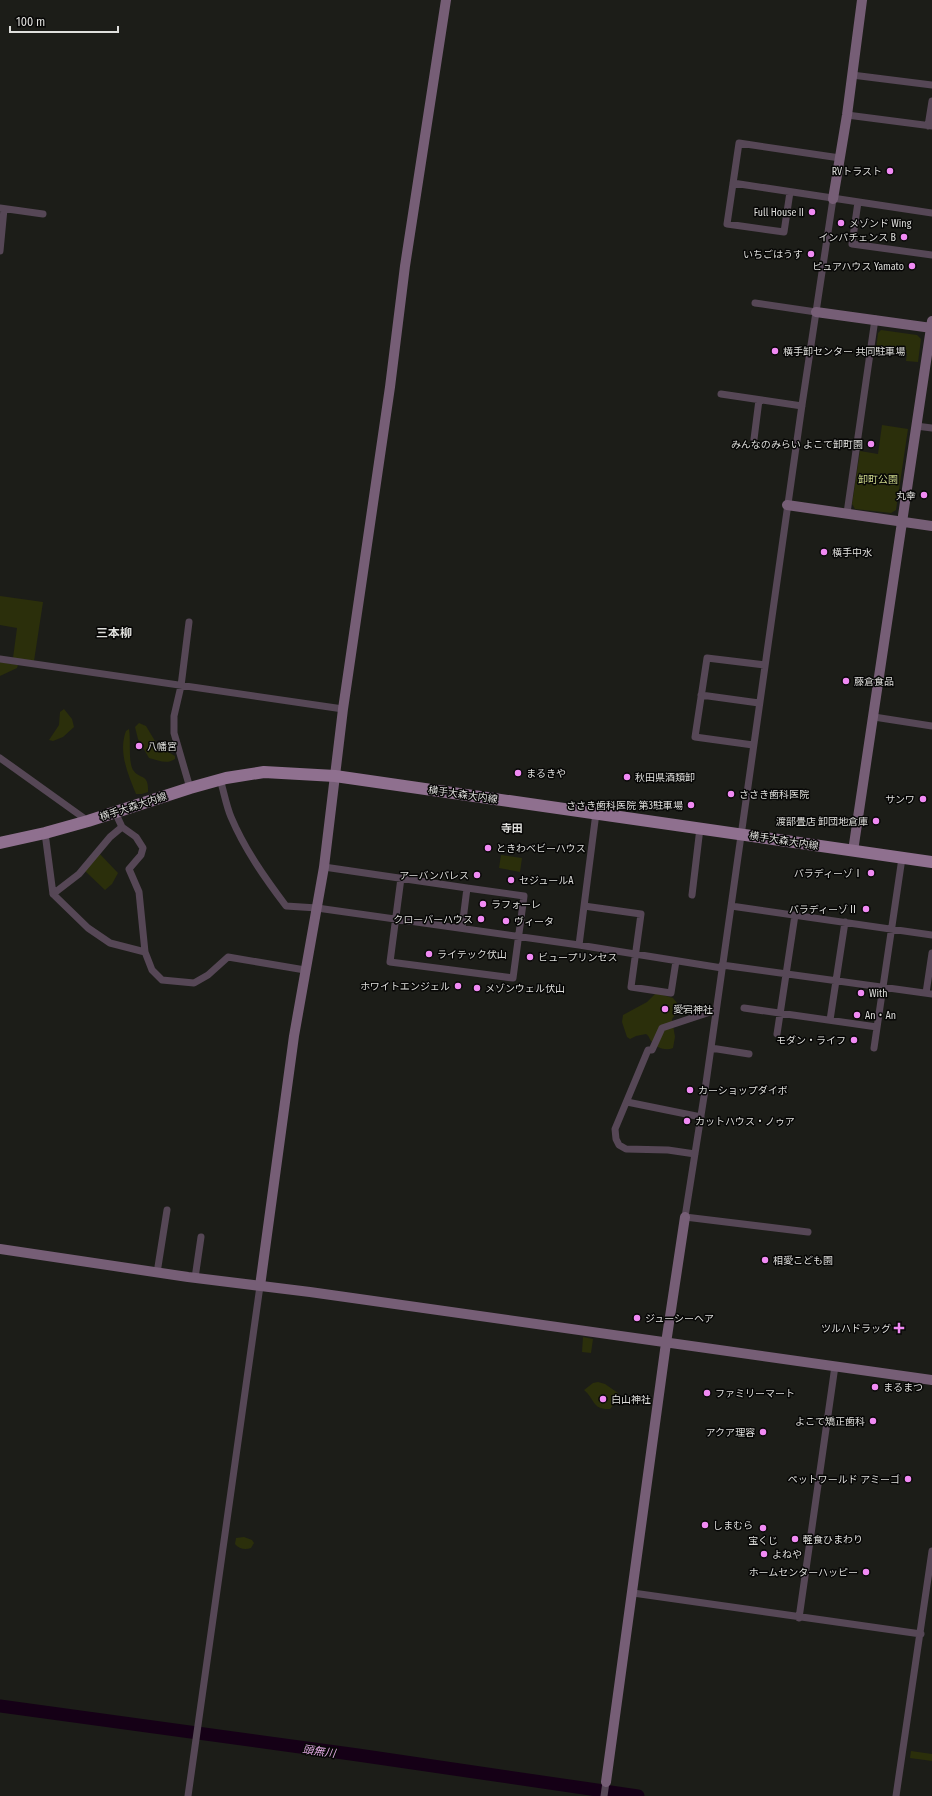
<svg xmlns="http://www.w3.org/2000/svg" width="932" height="1796" viewBox="0 0 932 1796" font-family="'Fira Sans Condensed','Noto Sans JP',sans-serif">
	<style>
		.green { fill: #2b2f0b }
		.lines { fill: none; stroke-linecap: round; stroke-linejoin: round }
		.river { stroke: #150016; stroke-width: 13 }
		.street { stroke: #564756; stroke-width: 7 }
		.secondary { stroke: #765e76; stroke-width: 10 }
		.primary { stroke: #8f708f; stroke-width: 12 }
		.poi-dot { fill: #f18af4; stroke: #070706; stroke-width: 1.5 }
		.labels { text-anchor: middle; stroke-width: 3; stroke-linejoin: round; paint-order: stroke }
		.poi-label { font-size: 10px; fill: #dfdfdc; stroke: #070706; text-anchor: start }
		.park-label { font-size: 10px; fill: #ccd68a; stroke: #070706 }
		.street-label { font-size: 10px; fill: #dfdfdc; stroke: #070706 }
		.neighbourhood-label { font-size: 11px; font-weight: bold; fill: #dfdfdc; stroke: #070706 }
		.water-label { font-size: 11px; font-style: italic; fill: #e0a9e1; stroke: #070706 }
		.quarter-label { font-size: 12px; font-weight: bold; fill: #dfdfdc; stroke: #070706 }
	</style>
	<rect width="100%" height="100%" fill="#1c1d18"/>
	<path class="green" d="M881,330L917,335L921,339L918,362L906,361L907,353L876,349L878,333Z
		M882,425L908,429L896,510L891,513L855,509L852,504L860,451L878,454Z
		M0,596L43,602L34,661L13,658L17,628L0,625Z
		M0,662L18,665L17,668L0,676Z
		M64,709L72,719L74,727L63,737L53,741L49,740L59,725L60,712Z
		M139,723L146,726L158,746L175,756V759C166,765 159,760 149,758L138,739L135,727Z
		M129,729C131,740 128,761 133,770C140,780 149,773 148,792L142,794H136C128,774 118,752 126,731Z
		M99,853L118,873L112,884L105,890L85,871Z
		M501,855L522,858L520,872L499,868Z
		M656,993L673,998L677,1003L678,1011L672,1019L675,1037L673,1048C666,1051 656,1048 652,1042C649,1039 650,1037 646,1034L636,1036L630,1039L627,1037L622,1022L623,1015L647,1002Z
		M583,1337L593,1339L591,1353L582,1352Z
		M598,1382L605,1384L618,1393V1400L610,1409C592,1410 595,1399 584,1390L593,1383Z
		M244,1537L252,1540L254,1543L251,1548C245,1550 239,1549 235,1544L236,1538Z
		M911,1751L932,1754V1761L910,1758Z"/>
	<g class="lines">
		<path class="river" d="M0,1706L358,1755L638,1796"/>
		<path class="street" d="M852,75L932,85
			M847,115L932,126
			M928,126L932,101
			M733,183L932,213
			M790,192L784,232L727,224L739,143L840,158
			M858,202L852,244L932,255
			M0,208L43,214
			M0,251L4,209
			M755,303L816,312
			M721,394L802,406
			M916,426L932,428
			M754,439L759,400
			M847,513L875,319
			M189,622L181,686L174,716V733L190,788
			M0,659L343,709
			M701,695L759,703
			M874,717L932,726
			M753,745L695,737L707,658L765,665
			M0,758L88,821
			M220,779C224,792 226,805 231,817C245,850 265,878 286,906L317,908L579,945L722,968
			M115,812L122,827L136,837L143,848L141,855L129,869L139,892L145,952
			M45,833L53,894L88,928L110,943L145,952L152,970L162,980L194,983L208,975L228,957L305,970
			M324,867L467,888
			M401,878L390,962L513,978L524,896L467,888L462,928
			M53,894L79,874L110,837L122,827
			M692,895L700,828
			M584,906L641,914L631,987L671,993L676,961
			M731,906L932,935
			M579,945L596,813
			M722,965L932,994
			M926,993L932,953
			M744,1008L877,1027
			M830,1020L845,922
			M777,1034L795,915
			M711,1048L749,1054
			M874,1048L902,858
			M627,1102L701,1117
			M695,1154L668,1150L626,1149L619,1145L616,1139L615,1129L648,1050H652L662,1028L716,1010
			M808,1232L685,1217L705,1090L802,405L833,199
			M157,1273L167,1210
			M195,1278L201,1237
			M633,1593L921,1634
			M799,1618L835,1366
			M188,1796L260,1286
			M604,1796L606,1782
			M896,1796L932,1551"/>
		<path class="secondary" d="M833,199L847,115L862,0
			M816,312L932,328
			M787,505L932,526
			M853,851L932,321
			M0,1249L188,1277L310,1292L932,1380
			M260,1286L294,1036L324,867L343,709L390,387L405,266L446,0
			M606,1782L666,1343L685,1217"/>
		<path class="primary" d="M0,843L45,833L88,821L190,788L226,778L264,772L335,776L932,862"/>
	</g>
	<g class="poi-dot">
		<circle cx="890" cy="171" r="4"/>
		<circle cx="812" cy="212" r="4"/>
		<circle cx="841" cy="223" r="4"/>
		<circle cx="904" cy="237" r="4"/>
		<circle cx="811" cy="254" r="4"/>
		<circle cx="912" cy="266" r="4"/>
		<circle cx="775" cy="351" r="4"/>
		<circle cx="871" cy="444" r="4"/>
		<circle cx="924" cy="495" r="4"/>
		<circle cx="824" cy="552" r="4"/>
		<circle cx="846" cy="681" r="4"/>
		<circle cx="139" cy="746" r="4"/>
		<circle cx="518" cy="773" r="4"/>
		<circle cx="627" cy="777" r="4"/>
		<circle cx="731" cy="794" r="4"/>
		<circle cx="923" cy="799" r="4"/>
		<circle cx="691" cy="805" r="4"/>
		<circle cx="876" cy="821" r="4"/>
		<circle cx="488" cy="848" r="4"/>
		<circle cx="871" cy="873" r="4"/>
		<circle cx="477" cy="875" r="4"/>
		<circle cx="511" cy="880" r="4"/>
		<circle cx="483" cy="904" r="4"/>
		<circle cx="866" cy="909" r="4"/>
		<circle cx="481" cy="919" r="4"/>
		<circle cx="506" cy="921" r="4"/>
		<circle cx="429" cy="954" r="4"/>
		<circle cx="530" cy="957" r="4"/>
		<circle cx="458" cy="986" r="4"/>
		<circle cx="477" cy="988" r="4"/>
		<circle cx="861" cy="993" r="4"/>
		<circle cx="665" cy="1009" r="4"/>
		<circle cx="857" cy="1015" r="4"/>
		<circle cx="854" cy="1040" r="4"/>
		<circle cx="690" cy="1090" r="4"/>
		<circle cx="687" cy="1121" r="4"/>
		<circle cx="765" cy="1260" r="4"/>
		<circle cx="637" cy="1318" r="4"/>
		<path d="M897 1322h4v4h4v4h-4v4h-4v-4h-4v-4h4z"/>
		<circle cx="875" cy="1387" r="4"/>
		<circle cx="707" cy="1393" r="4"/>
		<circle cx="603" cy="1399" r="4"/>
		<circle cx="873" cy="1421" r="4"/>
		<circle cx="763" cy="1432" r="4"/>
		<circle cx="908" cy="1479" r="4"/>
		<circle cx="705" cy="1525" r="4"/>
		<circle cx="763" cy="1528" r="4"/>
		<circle cx="795" cy="1539" r="4"/>
		<circle cx="764" cy="1554" r="4"/>
		<circle cx="866" cy="1572" r="4"/>
	</g>
	<g class="labels">
		<g class="poi-label">
			<text x="882" y="175" text-anchor="end">RVトラスト</text>
			<text x="804" y="216" text-anchor="end">Full House II</text>
			<text x="849" y="227">メゾンド Wing</text>
			<text x="896" y="241" text-anchor="end">インパチェンス B</text>
			<text x="803" y="258" text-anchor="end">いちごはうす</text>
			<text x="904" y="270" text-anchor="end">ピュアハウス Yamato</text>
			<text x="783" y="355">横手卸センター 共同駐車場</text>
			<text x="863" y="448" text-anchor="end">みんなのみらい よこて卸町園</text>
			<text x="916" y="499" text-anchor="end">丸幸</text>
			<text x="832" y="556">横手中水</text>
			<text x="854" y="685">藤倉食品</text>
			<text x="147" y="750">八幡宮</text>
			<text x="526" y="777">まるきや</text>
			<text x="635" y="781">秋田県酒類卸</text>
			<text x="739" y="798">ささき歯科医院</text>
			<text x="915" y="803" text-anchor="end">サンワ</text>
			<text x="683" y="809" text-anchor="end">ささき歯科医院 第3駐車場</text>
			<text x="868" y="825" text-anchor="end">渡部畳店 卸団地倉庫</text>
			<text x="496" y="852">ときわベビーハウス</text>
			<text x="863" y="877" text-anchor="end">パラディーゾⅠ</text>
			<text x="469" y="879" text-anchor="end">アーバンパレス</text>
			<text x="519" y="884">セジュールA</text>
			<text x="491" y="908">ラフォーレ</text>
			<text x="858" y="913" text-anchor="end">パラディーゾⅡ</text>
			<text x="473" y="923" text-anchor="end">クローバーハウス</text>
			<text x="514" y="925">ヴィータ</text>
			<text x="437" y="958">ライテック伏山</text>
			<text x="538" y="961">ビュープリンセス</text>
			<text x="450" y="990" text-anchor="end">ホワイトエンジェル</text>
			<text x="485" y="992">メゾンウェル伏山</text>
			<text x="869" y="997">With</text>
			<text x="673" y="1013">愛宕神社</text>
			<text x="865" y="1019">An・An</text>
			<text x="846" y="1044" text-anchor="end">モダン・ライフ</text>
			<text x="698" y="1094">カーショップダイボ</text>
			<text x="695" y="1125">カットハウス・ノゥア</text>
			<text x="773" y="1264">相愛こども園</text>
			<text x="645" y="1322">ジューシーヘア</text>
			<text x="891" y="1332" text-anchor="end">ツルハドラッグ</text>
			<text x="883" y="1391">まるまつ</text>
			<text x="715" y="1397">ファミリーマート</text>
			<text x="611" y="1403">白山神社</text>
			<text x="865" y="1425" text-anchor="end">よこて矯正歯科</text>
			<text x="755" y="1436" text-anchor="end">アクア理容</text>
			<text x="900" y="1483" text-anchor="end">ペットワールド アミーゴ</text>
			<text x="713" y="1529">しまむら</text>
			<text x="803" y="1543">軽食ひまわり</text>
			<text x="763" y="1544" text-anchor="middle">宝くじ</text>
			<text x="772" y="1558">よねや</text>
			<text x="858" y="1576" text-anchor="end">ホームセンターハッピー</text>
		</g>
		<g class="park-label">
			<text x="878" y="483">卸町公園</text>
		</g>
		<g class="street-label">
			<text transform="translate(463 794) rotate(8)" y="4">横手大森大内線</text>
			<text transform="translate(133 806) rotate(-18)" y="4">横手大森大内線</text>
			<text transform="translate(784 840) rotate(9)" y="4">横手大森大内線</text>
		</g>
		<g class="neighbourhood-label">
			<text x="512" y="832">寺田</text>
		</g>
		<g class="water-label">
			<text transform="translate(319 1751) rotate(8)" y="4">頭無川</text>
		</g>
		<g class="quarter-label">
			<text x="114" y="637">三本柳</text>
		</g>
	</g>
	<path d="M10 26v6h108v-6" fill="none" stroke="#dfdfdc" stroke-width="2"/>
	<text x="16" y="26" font-size="12" fill="#dfdfdc" stroke="#070706" stroke-width="3" paint-order="stroke">100 m</text>
</svg>
